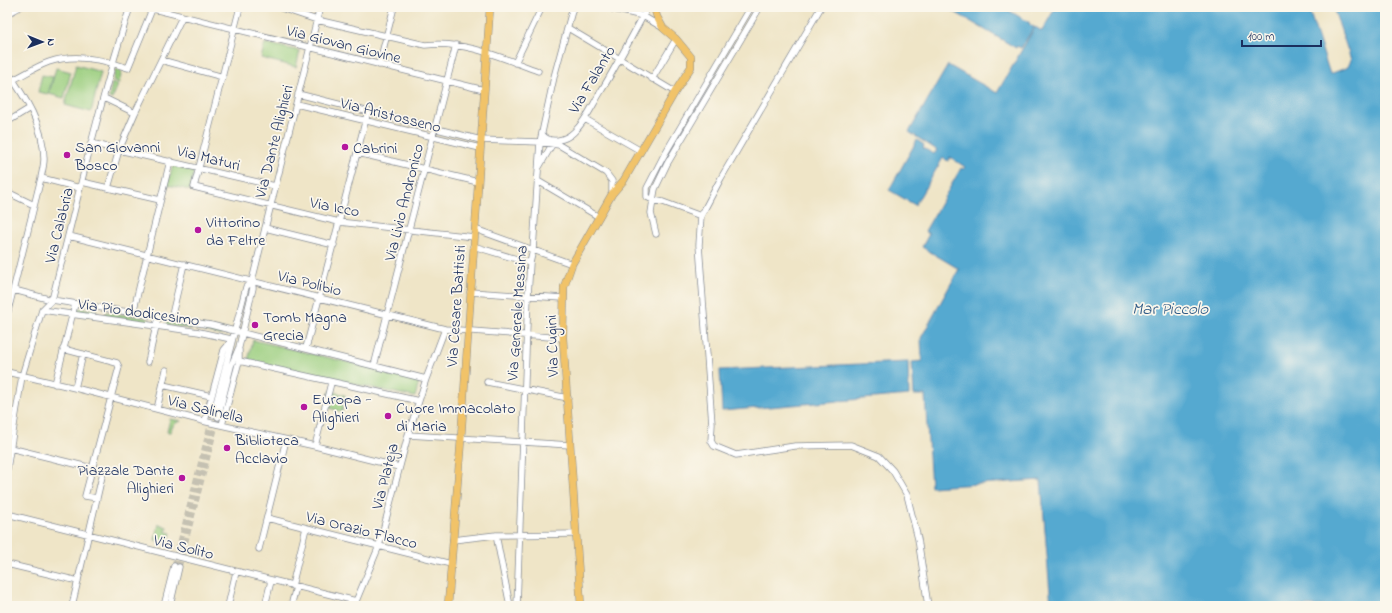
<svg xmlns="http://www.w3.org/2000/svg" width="1392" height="613" viewBox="0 0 1392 613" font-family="'Indie Flower',sans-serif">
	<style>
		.green { fill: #99cd7d; stroke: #5a7e6e }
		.water { fill: #54a9d0; stroke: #386c97 }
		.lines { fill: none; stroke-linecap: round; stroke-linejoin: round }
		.minor-tunnel { stroke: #c5c1b2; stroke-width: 5.5; stroke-dasharray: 5.5 3; stroke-linecap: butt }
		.minor-casing { stroke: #858a92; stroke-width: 7 }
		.major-casing { stroke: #858a92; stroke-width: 8 }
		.minor { stroke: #fff; stroke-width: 5.5 }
		.major { stroke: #f1c369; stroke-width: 7 }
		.poi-dot { fill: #b5179e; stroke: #fbf7ec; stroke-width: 1.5 }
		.labels { text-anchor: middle; stroke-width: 3.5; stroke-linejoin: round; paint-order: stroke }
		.street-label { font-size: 16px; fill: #1b2f5e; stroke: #fbf7ec }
		.poi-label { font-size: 16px; fill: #1b2f5e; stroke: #fbf7ec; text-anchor: start }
		.water-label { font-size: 17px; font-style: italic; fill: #2f5a86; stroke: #fbf7ec }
	</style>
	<rect width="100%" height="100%" fill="#fbf7ec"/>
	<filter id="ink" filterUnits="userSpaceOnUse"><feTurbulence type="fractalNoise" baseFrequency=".025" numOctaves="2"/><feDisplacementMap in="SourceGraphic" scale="8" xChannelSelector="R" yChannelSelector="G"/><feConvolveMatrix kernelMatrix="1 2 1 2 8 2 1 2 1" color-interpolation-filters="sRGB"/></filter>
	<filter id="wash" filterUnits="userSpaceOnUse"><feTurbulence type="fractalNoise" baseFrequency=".012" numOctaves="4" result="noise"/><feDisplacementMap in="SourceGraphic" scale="16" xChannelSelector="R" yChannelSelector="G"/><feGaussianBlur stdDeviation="0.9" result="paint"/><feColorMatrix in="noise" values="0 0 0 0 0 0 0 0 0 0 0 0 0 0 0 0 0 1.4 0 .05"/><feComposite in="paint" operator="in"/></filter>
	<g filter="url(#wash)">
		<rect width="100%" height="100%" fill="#efe5c7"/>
		<path class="green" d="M265,43L300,51L296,67L261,58Z
			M76,65L101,72L91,112L65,105Z
			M56,68L71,72L64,98L49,94Z
			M116,69L122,71L119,83L113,80Z
			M42,75L53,77L48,94L38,92Z
			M112,83L118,85L112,99L109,98Z
			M173,166L194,171L190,190L167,185Z
			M77,308L96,310L97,314V316L78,313Z
			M106,312L146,318L148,319L150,322L149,323L105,316Z
			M167,320L193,325L191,329L167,325Z
			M202,326L223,330L221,335L201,330Z
			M253,340L420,379L415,397L248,361Z
			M330,391L345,395L342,412L327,407Z
			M170,419L181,421L174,424L170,432H167Z
			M159,524L167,527L166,532L171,533L168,542L167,543L155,540Z"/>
		<path class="water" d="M946,7H1003L1030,23L1029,24L1034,27L1021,48L1017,46L1016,48Z
			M1064,7H1308L1330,74L1348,67L1351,60L1333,7H1385V606H1051L1041,480L931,487L925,395H914L912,362L922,361L921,338L959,269L922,247L929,234L925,231L961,168L963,169L965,167L950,157L948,161L943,158L915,205L889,190L917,140L924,145L923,148L934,154L937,150L909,132L948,65L997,93L1035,27L1042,31L1054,10Z
			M908,362L909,395L722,411L720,370Z"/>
	</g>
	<g filter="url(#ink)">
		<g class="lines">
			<path class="minor-tunnel" d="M174,566L213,415
				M179,567L218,417"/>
			<defs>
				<path id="minor" d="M145,7L484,90
					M240,7L194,187L339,222L474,237
					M278,7L317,20L425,45C464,40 502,58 538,71
					M605,7L643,16L663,28
					M751,7L663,157L647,188V197L653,200L655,189L667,164L760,7
					M821,7L721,178L701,216L699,245L712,424L711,441L714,446L736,455L795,446L851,445L879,456L893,471L907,495L918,539L928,606
					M7,14L20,7
					M568,28L675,92
					M161,60L223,77
					M515,63L542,7
					M379,65L394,7
					M7,71C25,97 44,126 44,159C44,165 42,172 41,178L7,315
					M652,79L676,39
					M13,80C25,74 37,66 49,62C75,53 103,59 128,68L153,7
					M298,94L481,140L540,142L559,145L606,173L612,181V194
					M104,98L135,113
					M296,104L480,148
					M585,119L641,151
					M7,122L30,108
					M542,134C549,145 566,140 574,132C586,121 592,106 600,93C617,65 632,36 648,7
					M91,143L119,150L275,186
					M358,153L478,182
					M539,167L553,143
					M41,178L80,188
					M538,181L599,217
					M82,182L160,200
					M108,188L119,150L135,113L182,17
					M7,192L34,205
					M265,228L334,245
					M475,229L572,264
					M656,234L651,213L653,200L663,202L701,216
					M69,236L445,329L563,338
					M473,246L530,263
					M14,290L52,300L211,325L426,379
					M470,292L563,298
					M42,310L199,332L231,339
					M133,313L170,161
					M171,319L184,264
					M306,348L368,111
					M63,349L117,363L119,367L85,496L97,498L72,606
					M239,361L419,401
					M148,362L158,317
					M374,366L456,45
					M7,372L75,388L207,422L315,446L399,467
					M487,382L568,398
					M55,384L75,304
					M163,385L211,396
					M75,388L83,354
					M157,409L166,370
					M213,415L246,287L252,281
					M218,417L231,366L239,347L253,288L252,281L320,7
					M205,421L224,350L229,344
					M222,425L239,361V350
					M408,435L570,445
					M315,446L331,383
					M10,448L92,468L103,472L97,498
					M7,469L22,376L42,310L52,300C77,202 99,103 130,7
					M7,514L356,601
					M267,518L451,564
					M496,535L510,606
					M453,540L496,535L576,534
					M259,549L286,440
					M7,564L78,581
					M292,586L306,528
					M164,606L174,566
					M170,606L179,567
					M228,606L236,572
					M265,606L271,581
					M291,606L296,587
					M354,606L379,546L408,435L426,379L445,329
					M517,606L528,296L530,263L533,250L540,142L554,77L573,7"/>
				<path id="major" d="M448,606L461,439L490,7
					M581,606L563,338L564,287L572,264L612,194L624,180L675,92L691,67V57L676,39L663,28L657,17L654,7"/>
			</defs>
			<use href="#minor" class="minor-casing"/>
			<use href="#major" class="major-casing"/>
			<use href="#minor" class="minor"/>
			<use href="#major" class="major"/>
		</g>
	</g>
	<g class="poi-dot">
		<circle cx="345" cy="147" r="4"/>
		<circle cx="67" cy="155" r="4"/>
		<circle cx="198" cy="230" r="4"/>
		<circle cx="255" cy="325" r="4"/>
		<circle cx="304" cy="407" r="4"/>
		<circle cx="388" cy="416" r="4"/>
		<circle cx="227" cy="448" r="4"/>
		<circle cx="182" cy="478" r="4"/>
	</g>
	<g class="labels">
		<g class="street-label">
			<text transform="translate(344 43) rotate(14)" y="6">Via Giovan Giovine</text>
			<text transform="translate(591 79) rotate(-59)" y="6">Via Falanto</text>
			<text transform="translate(391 114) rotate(14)" y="6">Via Aristosseno</text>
			<text transform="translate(273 141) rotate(-76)" y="6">Via Dante Alighieri</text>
			<text transform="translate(209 157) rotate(14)" y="6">Via Maturi</text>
			<text transform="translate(403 202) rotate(-76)" y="6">Via Livio Andronico</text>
			<text transform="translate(335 206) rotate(11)" y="6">Via Icco</text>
			<text transform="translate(58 225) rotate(-76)" y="6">Via Calabria</text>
			<text transform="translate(310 282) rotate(14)" y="6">Via Polibio</text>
			<text transform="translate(455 306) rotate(-86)" y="6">Via Cesare Battisti</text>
			<text transform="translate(139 311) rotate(8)" y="6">Via Pio dodicesimo</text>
			<text transform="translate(516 313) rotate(-86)" y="6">Via Generale Messina</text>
			<text transform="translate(551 346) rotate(-92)" y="6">Via Cugini</text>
			<text transform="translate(206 408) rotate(14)" y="6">Via Salinella</text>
			<text transform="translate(384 476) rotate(-76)" y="6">Via Plateja</text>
			<text transform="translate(362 529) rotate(14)" y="6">Via Orazio Flacco</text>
			<text transform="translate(184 546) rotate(14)" y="6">Via Solìto</text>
		</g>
		<g class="poi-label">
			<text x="75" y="152">San Giovanni<tspan x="75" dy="18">Bosco</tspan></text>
			<text x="353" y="153">Cabrini</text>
			<text x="206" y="227">Vittorino<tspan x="206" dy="18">da Feltre</tspan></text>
			<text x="263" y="322">Tomb Magna<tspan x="263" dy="18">Grecia</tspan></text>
			<text x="312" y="404">Europa -<tspan x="312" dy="18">Alighieri</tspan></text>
			<text x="396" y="413">Cuore Immacolato<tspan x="396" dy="18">di Maria</tspan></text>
			<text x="235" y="445">Biblioteca<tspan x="235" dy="18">Acclavio</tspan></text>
			<text x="174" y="475" text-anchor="end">Piazzale Dante<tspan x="174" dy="18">Alighieri</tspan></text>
		</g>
		<g class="water-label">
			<text x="1170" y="314">Mar Piccolo</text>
		</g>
	</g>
	<rect width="1392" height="613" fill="none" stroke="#fbf7ec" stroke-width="24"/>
	<g transform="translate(42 42) rotate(91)" stroke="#fbf7ec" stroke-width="3" paint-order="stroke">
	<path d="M0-3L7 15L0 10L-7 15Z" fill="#1b2f5e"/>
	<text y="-6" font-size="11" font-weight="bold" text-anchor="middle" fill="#1b2f5e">N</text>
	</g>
	<path d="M1242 40v6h79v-6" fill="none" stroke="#1b2f5e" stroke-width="2"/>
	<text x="1248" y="40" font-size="12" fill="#1b2f5e" stroke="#fbf7ec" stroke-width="3" paint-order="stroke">100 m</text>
</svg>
